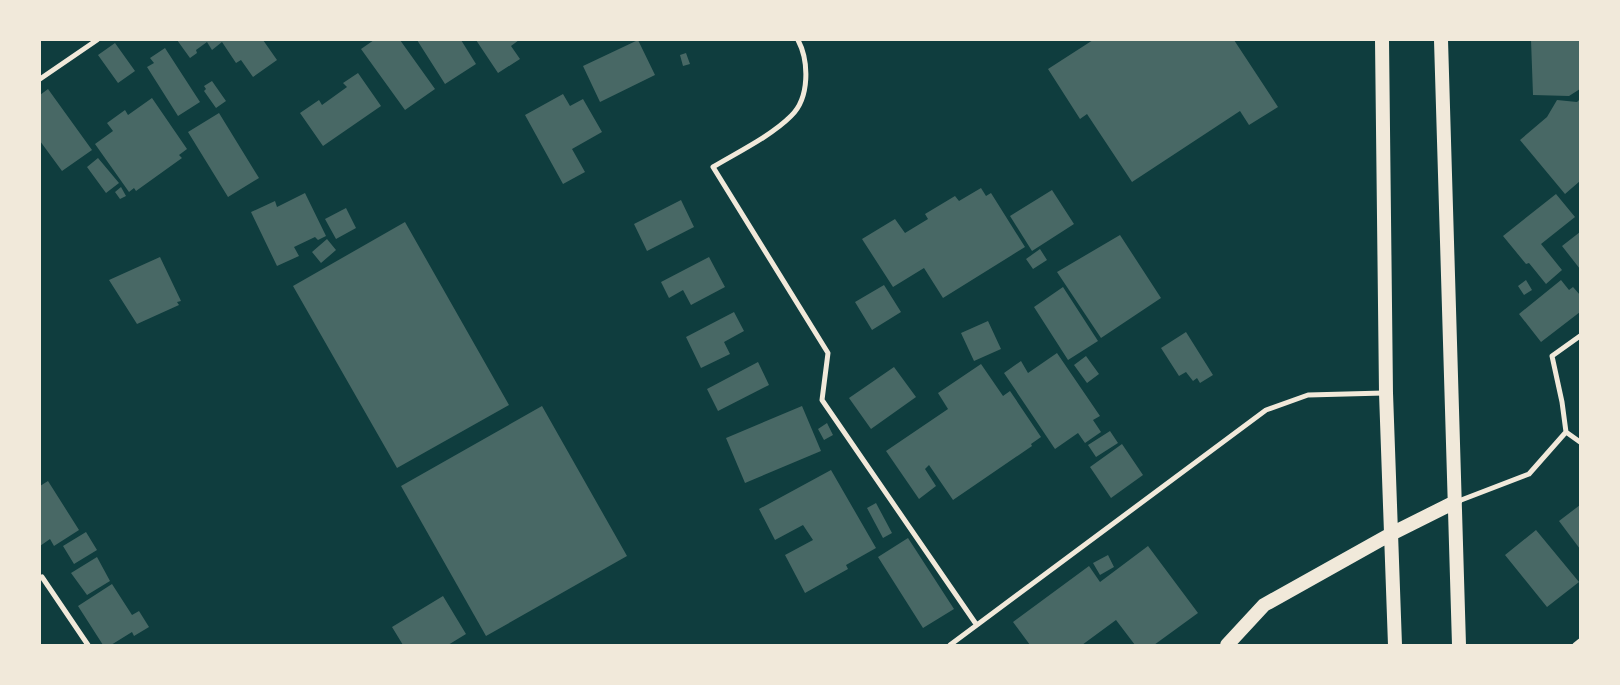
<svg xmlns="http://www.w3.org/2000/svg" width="1620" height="685" viewBox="0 0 1620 685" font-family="Jost,sans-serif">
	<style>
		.building { fill: #486865 }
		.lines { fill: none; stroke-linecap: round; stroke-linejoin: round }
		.minor { stroke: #f1e9da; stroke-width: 5 }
		.trunk { stroke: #f1e9da; stroke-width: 14 }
	</style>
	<rect width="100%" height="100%" fill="#0f3d3e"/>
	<path class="building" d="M177,40H263L277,60L253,77L241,60L236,63L222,42L212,50L207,42L196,50L197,53L190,58Z
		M374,40H400L435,89L405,110L361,49Z
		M417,40H461L476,64L445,84Z
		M476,40H519L511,46L520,59L498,73Z
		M638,40L655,75L600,102L583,66Z
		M1093,40H1234L1278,107L1249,125L1240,111L1132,182L1087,114L1080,119L1048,69Z
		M1531,40H1580V89L1569,96L1533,95Z
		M115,43L135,71L118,83L98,55Z
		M165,48L200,102L178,116L147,67L154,63L150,58Z
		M686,53L690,64L683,66L680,55Z
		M358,73L381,106L323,146L300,113L319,100L322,105L347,87L343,83Z
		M212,81L226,101L216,108L204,91L206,89L204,86Z
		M48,89L92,150L62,171L40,141V95Z
		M563,94L570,106L583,99L602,132L572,149L585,172L563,184L525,115Z
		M152,98L187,149L179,155L182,158L136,191L134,188L129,192L95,144L113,131L107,123L125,110L128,115Z
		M1580,99V181L1565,194L1520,140L1547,117L1557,100L1577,102Z
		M219,113L259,178L228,197L188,132Z
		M98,158L119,183L106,193L87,167Z
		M121,187L126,196L120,199L115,192Z
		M981,188L986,196L991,193L1025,247L943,298L924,268L893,287L862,239L895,219L905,233L928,219L925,214L955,196L959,201Z
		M1052,190L1074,224L1032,251L1010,216Z
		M305,193L326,236L318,240L315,237L294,247L299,256L277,266L251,212L275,201L277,207Z
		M1556,194L1575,217L1541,244L1562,270L1546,284L1529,263L1526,264L1503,236Z
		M681,200L694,227L647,251L634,224Z
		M346,208L356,228L336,239L325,219Z
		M405,222L509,405L397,468L293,286Z
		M1580,232V269L1562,246Z
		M1120,235L1161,298L1101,338L1057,272Z
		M327,239L336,250L321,263L312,252Z
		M1040,249L1047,260L1033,269L1026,259Z
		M160,257L181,301L177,302L179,305L137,324L109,280Z
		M709,257L725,287L691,305L683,290L669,298L661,282Z
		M1526,280L1532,290L1524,295L1518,286Z
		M1561,280L1569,290L1573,287L1580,295V312L1541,342L1519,314Z
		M884,285L901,312L872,330L855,302Z
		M1063,287L1098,341L1068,360L1034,307Z
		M734,312L744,331L724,342L730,354L701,368L686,337Z
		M988,321L1001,349L974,361L961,333Z
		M1186,332L1213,375L1200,383L1197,378L1193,381L1186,372L1179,376L1161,348Z
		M1057,353L1100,416L1093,420L1101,432L1085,443L1078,433L1055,449L1004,373L1021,361L1028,373Z
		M1086,356L1099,374L1087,383L1074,365Z
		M758,362L769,385L718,411L707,389Z
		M981,364L1003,396L1010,391L1041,437L1031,444L1032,446L953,500L929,465L925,469L936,486L919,499L886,451L948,409L938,393Z
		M894,367L916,397L871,429L849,398Z
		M542,406L627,556L486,636L401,486Z
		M802,406L821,451L745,483L726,438Z
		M827,423L833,435L824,440L818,429Z
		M1110,431L1118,443L1096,457L1088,445Z
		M1122,444L1143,475L1111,498L1090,467Z
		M831,470L876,548L846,565L848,569L805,593L785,555L813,540L803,525L775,540L759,509Z
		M48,481L79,530L54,546L50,539L40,546V486Z
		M876,503L892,533L883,538L867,508Z
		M1580,505V549L1559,521Z
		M1536,530L1579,582L1547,607L1505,555Z
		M86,532L97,550L74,564L63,546Z
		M908,538L954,609L923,628L878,557Z
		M1148,546L1198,613L1154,645H1135L1116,620L1082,645H1030L1013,622L1089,566L1100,582Z
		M1108,555L1114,567L1100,575L1093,563Z
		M97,557L110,581L87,595L71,573Z
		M112,584L132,615L139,611L149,627L134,636L132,632L111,645H103L78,606Z
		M443,596L466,634L448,645H403L392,627Z"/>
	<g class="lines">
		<path class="minor" d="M798,40C809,61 810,98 791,116C771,136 738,152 713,167L828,353L822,400L976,624
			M40,79L97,40
			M1566,432L1580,442
			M1456,502L1529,474L1566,432L1562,402L1552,356L1580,336
			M42,577L88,645
			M950,645L1266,410L1308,395L1384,393
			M1575,645L1580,641"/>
		<path class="trunk" d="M1382,40L1386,393L1395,645
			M1441,40L1459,645
			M1227,645L1264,605L1391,534L1455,502"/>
	</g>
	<rect width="1620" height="685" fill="none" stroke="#f1e9da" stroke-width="82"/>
</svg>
